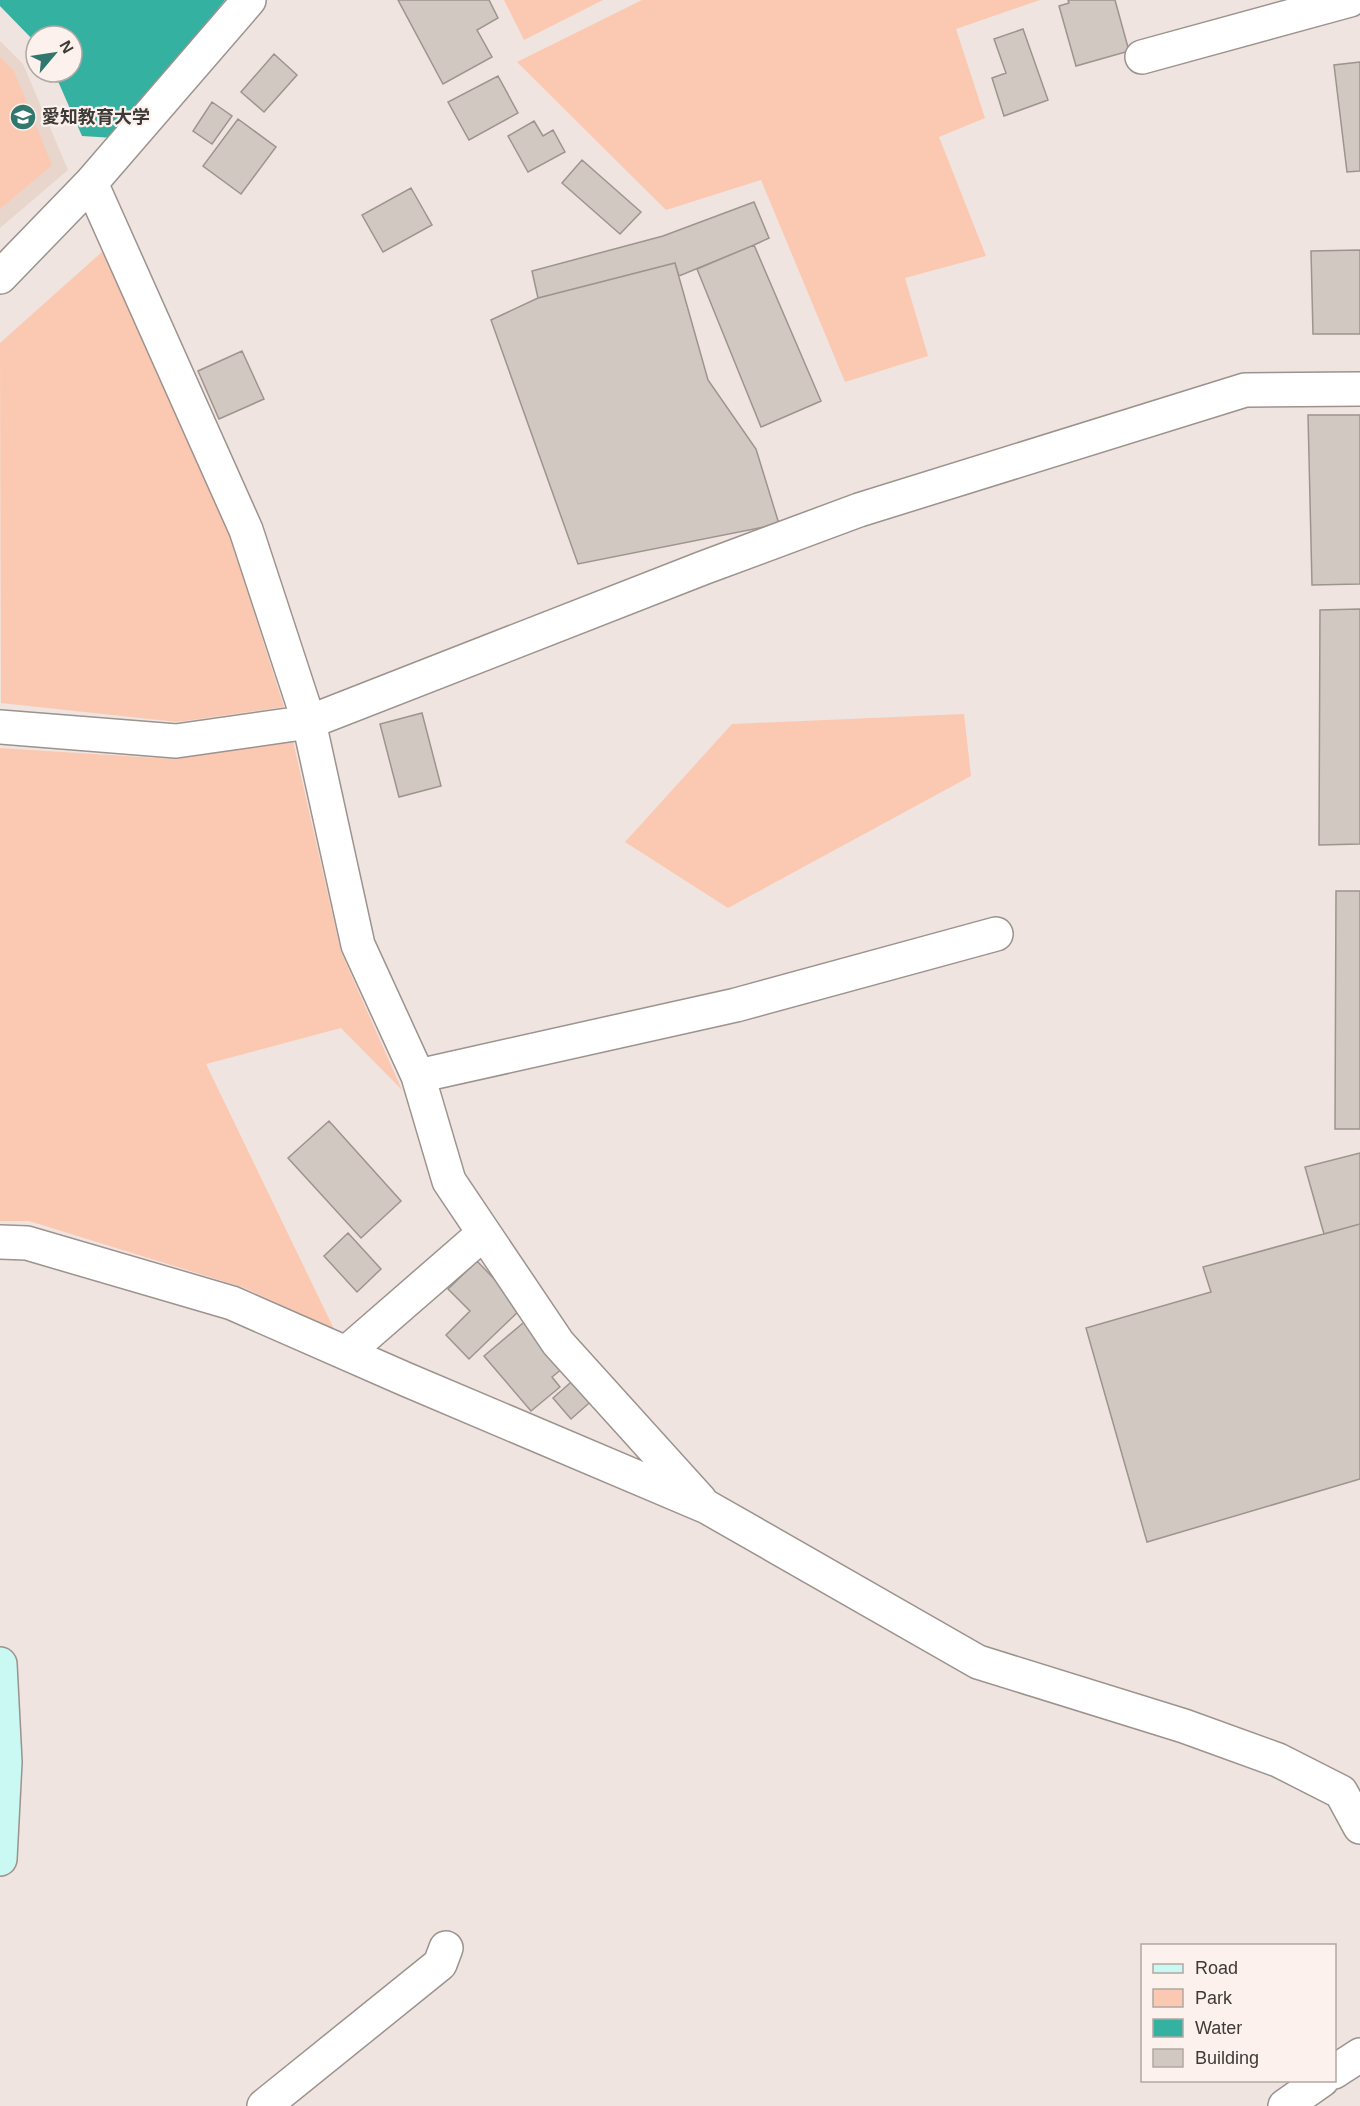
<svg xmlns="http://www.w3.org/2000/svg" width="1360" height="2106" viewBox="0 0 1360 2106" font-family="Helvetica,'Noto Sans JP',sans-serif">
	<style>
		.built { fill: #e8d6cd }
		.green { fill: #fbc9b1 }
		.water { fill: #34b1a0 }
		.building { fill: #d2c8c2; stroke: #9e938f; stroke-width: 1.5 }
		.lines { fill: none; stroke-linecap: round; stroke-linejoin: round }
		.street-casing { stroke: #9c928e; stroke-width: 36 }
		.secondary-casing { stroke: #9c928e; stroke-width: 36 }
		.street { stroke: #fff; stroke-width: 33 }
		.secondary { stroke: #caf8f2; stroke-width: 33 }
		.labels { text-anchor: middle; stroke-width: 4.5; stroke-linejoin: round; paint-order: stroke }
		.poi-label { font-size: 18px; font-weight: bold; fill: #3e3a38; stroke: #fcf1ec; text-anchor: start }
	</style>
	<rect width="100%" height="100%" fill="#efe4df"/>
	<path class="built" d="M0,41L23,64L68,170L0,228Z"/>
	<path class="green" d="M504,0H603L524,40Z
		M642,0H1040L956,29L985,118L939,137L986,256L905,278L928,356L845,382L761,180L666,210L517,62Z
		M0,57L14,71L52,165L0,209Z
		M103,251L228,531L284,707L177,722L1,703L0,343Z
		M964,714L971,776L728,908L625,842L732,724Z
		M293,741L341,952L402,1090L341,1028L206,1064L334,1329L242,1287L29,1221H0V748L173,759Z"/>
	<path class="water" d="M0,0H225L115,138L82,136L54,72H72V36H36V43L0,6Z"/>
	<path class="building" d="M398,0H489L498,18L477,30L492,57L443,84Z
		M1068,0H1115L1129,51L1076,66L1059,6L1069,3Z
		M1023,29L1048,100L1004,116L992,78L1006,73L994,39Z
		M274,54L297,75L264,112L241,92Z
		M1360,62V171L1347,172L1334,65Z
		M498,76L518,113L469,140L448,102Z
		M212,102L232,116L212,144L193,131Z
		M238,119L276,147L241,194L203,166Z
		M534,121L543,136L553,130L565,152L528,172L508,136Z
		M582,160L641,212L620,234L562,183Z
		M411,188L432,225L383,252L362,215Z
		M754,202L769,238L754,245L679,276L675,263L538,298L532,271L663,236Z
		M754,245L821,401L761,427L697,269Z
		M1360,250V334H1313L1311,251Z
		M675,263L708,380L756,449L779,524L578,564L491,320L538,298Z
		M242,351L264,399L219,419L198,371Z
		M1308,415H1360V584L1312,585Z
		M1360,609V844L1319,845L1320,610Z
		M422,713L441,786L399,797L380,724Z
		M1336,891H1360V1129H1335Z
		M329,1121L401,1201L361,1238L288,1158Z
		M1360,1153V1224L1324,1234L1305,1167Z
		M1360,1224V1479L1147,1542L1086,1328L1211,1292L1203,1267Z
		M348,1233L381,1269L357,1292L324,1256Z
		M477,1261L522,1308L469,1359L446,1335L470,1311L448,1289Z
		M529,1318L568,1364L552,1377L560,1387L531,1411L484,1356Z
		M578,1376L596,1397L571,1419L553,1398Z"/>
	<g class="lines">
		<defs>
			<path id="street" d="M1142,57L1350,0
				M91,183L246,530L309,722L358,945L418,1076L449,1181L558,1343L700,1500
				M0,277L91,183L249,0
				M0,727L176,741L309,722L703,568L859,510L1245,390L1360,389
				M418,1076L736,1005L996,934
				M0,1242L27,1243L232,1303L405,1379L707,1507L978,1662L1184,1726L1278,1760L1341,1792L1360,1827
				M346,1353L484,1233
				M1334,2072L1360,2055
				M264,2106L440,1964L446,1948
				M1285,2106L1322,2080"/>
			<path id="secondary" d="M0,1664L5,1762L0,1859"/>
		</defs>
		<use href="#street" class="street-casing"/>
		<use href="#secondary" class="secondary-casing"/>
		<use href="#street" class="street"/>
		<use href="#secondary" class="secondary"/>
	</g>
	<defs>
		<symbol id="university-disc" viewBox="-11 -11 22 22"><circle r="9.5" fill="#32776d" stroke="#fcf1ec"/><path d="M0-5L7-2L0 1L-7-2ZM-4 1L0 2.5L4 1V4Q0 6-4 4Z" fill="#fff"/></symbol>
	</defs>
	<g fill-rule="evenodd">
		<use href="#university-disc" x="8" y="102" width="30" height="30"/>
	</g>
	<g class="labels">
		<g class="poi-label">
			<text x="42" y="123">愛知教育大学</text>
		</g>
	</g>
	<rect x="1141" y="1944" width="195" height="138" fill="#fcf1ec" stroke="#b0a8a4" stroke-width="1.5"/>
	<rect x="1153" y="1964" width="30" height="9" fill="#caf8f2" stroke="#b0a8a4" stroke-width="1.5"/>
	<text x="1195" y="1974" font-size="18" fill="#3e3a38">Road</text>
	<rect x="1153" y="1989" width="30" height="18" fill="#fbc9b1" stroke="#b0a8a4" stroke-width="1.5"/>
	<text x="1195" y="2004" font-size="18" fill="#3e3a38">Park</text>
	<rect x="1153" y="2019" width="30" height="18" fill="#34b1a0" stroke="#b0a8a4" stroke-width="1.5"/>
	<text x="1195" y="2034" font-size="18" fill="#3e3a38">Water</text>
	<rect x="1153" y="2049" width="30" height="18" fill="#d2c8c2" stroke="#b0a8a4" stroke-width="1.5"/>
	<text x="1195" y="2064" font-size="18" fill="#3e3a38">Building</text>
	<g transform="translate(54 54) rotate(61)"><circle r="28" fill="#fcf1ec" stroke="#b0a8a4" stroke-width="1.5"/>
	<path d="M0-4.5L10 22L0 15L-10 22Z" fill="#32776d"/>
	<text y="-9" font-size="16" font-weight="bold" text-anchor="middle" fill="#3e3a38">N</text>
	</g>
</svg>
